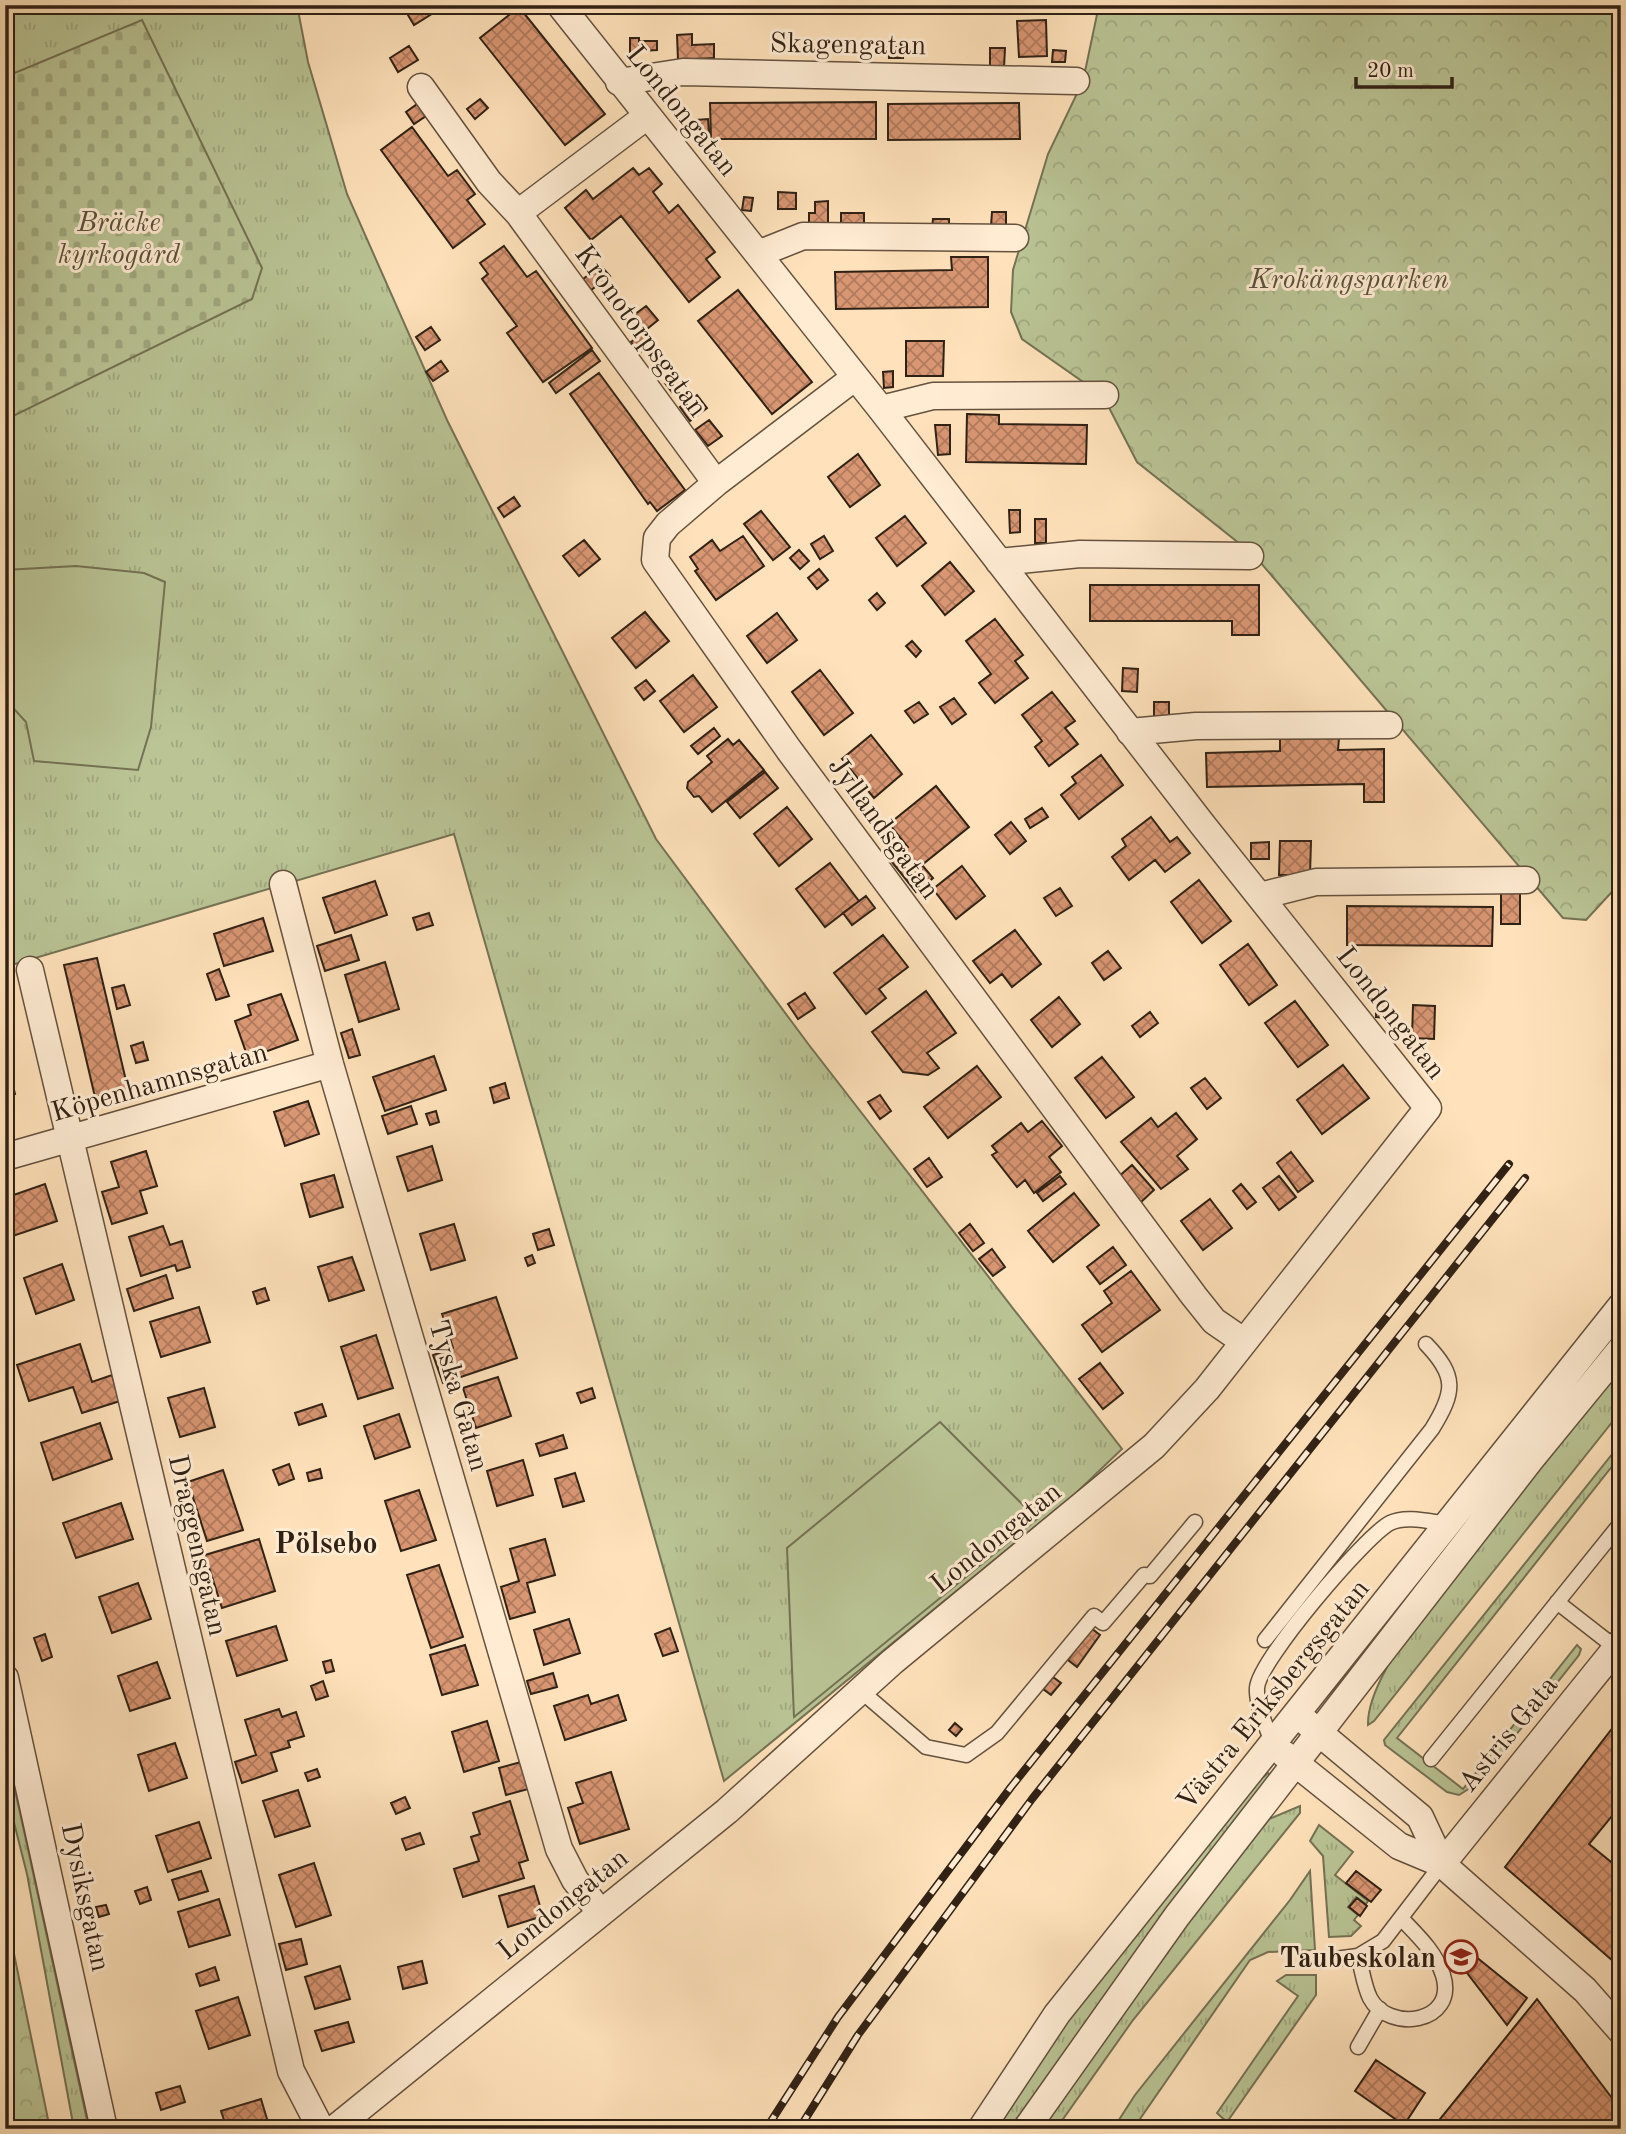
<svg xmlns="http://www.w3.org/2000/svg" width="1626" height="2134" viewBox="0 0 1626 2134" font-family="'Old Standard TT',serif">
	<style>
		.grass { fill: url(#grass-tufts); stroke: #757255; stroke-width: 2 }
		.forest { fill: url(#forest-crowns); stroke: #757255; stroke-width: 2 }
		.cemetery { fill: url(#cemetery-stones); stroke: #757255; stroke-width: 2 }
		.park { fill: #bac495; stroke: #757255; stroke-width: 2 }
		.building { fill: url(#building-cross-hatch); stroke: #302115; stroke-width: 2 }
		.lines { fill: none; stroke-linecap: round; stroke-linejoin: round }
		.lane-casing { stroke: #64513e; stroke-width: 17 }
		.street-casing { stroke: #64513e; stroke-width: 29 }
		.lane { stroke: #ffecd3; stroke-width: 14 }
		.street { stroke: #ffecd3; stroke-width: 26 }
		.rail-casing { stroke: #302115; stroke-width: 8 }
		.rail { stroke: #ffecd3; stroke-width: 5; stroke-dasharray: 16; stroke-linecap: butt }
		.labels { text-anchor: middle; stroke-width: 6; stroke-linejoin: round; paint-order: stroke }
		.street-label { font-size: 28px; fill: #302115; stroke: #ffecd3 }
		.park-label { font-size: 28px; font-style: italic; fill: #59523b; stroke: #ffecd3 }
		.poi-label { font-size: 28px; font-weight: bold; fill: #302115; stroke: #ffecd3; text-anchor: end }
		.neighbourhood-label { font-size: 30px; font-weight: bold; fill: #302115; stroke: #ffecd3 }
	</style>
	<defs>
		<pattern id="grass-tufts" width="24" height="20" patternUnits="userSpaceOnUse" patternTransform="scale(1.75)"><rect width="24" height="20" fill="#bac495"/><path d="M3 7l-1-3M5 7V3M7 7l1-3M15 17l-1-3M17 17v-4M19 17l1-3" fill="none" stroke="#a0a880"/></pattern>
		<pattern id="forest-crowns" width="20" height="18" patternUnits="userSpaceOnUse" patternTransform="scale(1.75)"><rect width="20" height="18" fill="#bac495"/><path d="M2 6a3 3 0 1 1 6 0M12 15a3 3 0 1 1 6 0" fill="none" stroke="#a0a880"/></pattern>
		<pattern id="cemetery-stones" width="16" height="16" patternUnits="userSpaceOnUse" patternTransform="scale(1.75)"><rect width="16" height="16" fill="#bac495"/><path d="M2 7V4a2 2 0 0 1 4 0v3zM10 15v-3a2 2 0 0 1 4 0v3z" fill="#a0a880"/></pattern>
		<pattern id="building-cross-hatch" width="8" height="8" patternUnits="userSpaceOnUse" patternTransform="scale(1.75)"><rect width="8" height="8" fill="#d99673"/><path d="M0 0l8 8M0 8l8-8" fill="none" stroke="#b07a5d"/></pattern>
	</defs>
	<rect width="100%" height="100%" fill="#ffe2bb"/>
	<filter id="stains"><feTurbulence type="fractalNoise" baseFrequency=".00286" numOctaves="4"/><feColorMatrix values="0 0 0 0 .2 0 0 0 0 .09 0 0 0 0 .02 0 0 0 .5 -.17"/></filter>
	<radialGradient id="worn" r=".72"><stop offset=".6" stop-color="#630" stop-opacity="0"/><stop offset="1" stop-color="#630" stop-opacity=".3"/></radialGradient>
	<path class="grass" d="M5,5H297L308,62L347,194L447,420L656,839L809,1045L1122,1449L1076,1493L724,1781L454,834L5,967Z
		M1621,1368V1411L1374,1721L1368,1725C1367,1693 1399,1646 1417,1620Z
		M1621,1443V1455L1397,1738L1463,1789L1577,1645L1581,1649L1579,1655L1478,1783L1459,1795L1447,1792L1385,1745L1384,1740Z
		M5,1744L89,2129H74L27,1874L5,1787Z
		M1268,1773L1272,1776L1014,2129H991L1030,2069L1253,1786Z
		M1300,1806V1813L1133,2020L1056,2129H1039L1171,1938L1269,1819Z
		M1319,1825L1353,1852L1335,1875L1368,1901L1366,1904L1356,1897L1348,1907L1358,1915L1354,1920L1361,1926L1351,1936L1329,1937L1323,1856L1310,1841Z
		M1310,1871L1315,1950L1268,1952L1250,1960L1133,2129H1113L1135,2095L1290,1900Z
		M1286,1975H1316V1995L1227,2122L1217,2113L1298,1996L1277,1981Z"/>
	<path class="forest" d="M1099,5H1621V882L1586,920L1563,918L1255,556L1137,462L1103,396L1022,339L1011,312L1013,270L1048,154L1083,81Z
		M5,1910L50,2129H5Z"/>
	<path class="cemetery" d="M142,20L262,268L252,299L5,420V77Z"/>
	<path class="park" d="M76,566L144,573L165,582L151,727L138,770L34,761L26,722L5,699V570Z
		M940,1422L1037,1519L794,1717L787,1548Z"/>
	<path class="building" d="M402,5H446L414,25Z
		M519,7L605,114L565,145L480,38Z
		M1046,20L1047,56L1019,57L1017,21Z
		M692,34V45L714,44V58L678,60L677,35Z
		M630,38H639V54H630Z
		M641,41H657V50L641,51Z
		M409,46L418,60L398,72L390,58Z
		M888,47H902L903,58H889Z
		M990,48H1005L1004,68L990,67Z
		M1053,50L1066,51L1065,62H1052Z
		M480,99L488,108L475,119L467,109Z
		M420,102L429,114L414,124L406,112Z
		M876,102V139H711L710,103Z
		M1019,103L1020,139L888,140V104Z
		M708,119L709,134H696V120Z
		M412,127L448,176L457,170L475,194L467,200L485,224L453,248L381,150Z
		M633,168L639,175L649,168L662,184L653,192L669,213L678,205L715,252L706,259L720,277L689,302L621,216L591,240L565,208L586,190L593,199Z
		M778,192L796,193V209H778Z
		M744,197L753,198L751,211L742,210Z
		M828,201V226H809V213H815V202Z
		M992,212H1006V227L991,226Z
		M841,213H864V227H841Z
		M933,219H949V229H932Z
		M504,246L527,277L536,271L592,348L543,382L507,333L517,326L482,279L488,274L480,263Z
		M951,257H988V307L836,309L835,272L952,270Z
		M601,266L610,276L591,290L583,279Z
		M738,290L812,382L772,414L698,321Z
		M646,306L658,320L642,333L630,318Z
		M431,327L440,340L425,350L416,337Z
		M647,330L655,341L639,353L631,342Z
		M906,341H944L943,376H906Z
		M592,350L600,361L556,393L549,383Z
		M441,361L448,371L433,381L426,372Z
		M893,371V387L884,388L883,372Z
		M599,373L685,490L657,511L650,502L648,504L570,394Z
		M676,373L684,383L672,392L665,383Z
		M697,395L707,408L690,421L680,407Z
		M967,414L999,415V424L1087,425L1086,464L966,462Z
		M709,420L722,436L708,446L695,430Z
		M935,425H950V454L938,455Z
		M858,454L880,485L850,507L828,477Z
		M514,497L520,506L504,517L498,508Z
		M1009,510H1020V532L1010,533Z
		M761,511L790,547L773,560L744,524Z
		M905,516L926,543L897,566L876,538Z
		M1035,519H1046V543H1035Z
		M743,536L764,566L716,600L695,571L698,569L690,557L712,540L720,551Z
		M824,536L833,551L820,559L811,544Z
		M584,540L600,559L579,576L563,556Z
		M799,550L809,561L800,569L790,558Z
		M950,562L974,591L945,615L922,586Z
		M819,569L828,580L817,589L808,578Z
		M1090,585H1259V635H1232V621H1090Z
		M877,593L885,603L877,610L869,600Z
		M645,612L669,641L636,668L612,638Z
		M777,613L797,640L767,663L747,636Z
		M995,619L1023,655L1015,661L1028,678L995,703L979,683L991,674L966,641Z
		M912,641L921,651L916,657L906,646Z
		M1123,668L1138,669L1137,692L1122,691Z
		M820,670L853,713L824,735L792,692Z
		M693,675L717,707L684,732L660,701Z
		M646,680L655,691L644,700L635,688Z
		M1052,692L1075,721L1065,728L1078,744L1049,766L1035,747L1042,741L1022,715Z
		M954,698L966,714L952,724L940,707Z
		M919,702L928,714L914,723L905,711Z
		M1154,702H1169V720H1154Z
		M714,728L720,736L698,754L691,746Z
		M871,735L902,774L874,798L842,759Z
		M1339,738L1338,750L1384,749V802H1364V784L1207,787L1206,753L1280,751V739Z
		M728,739L733,745L739,740L764,770L712,812L699,796L694,797L687,788L688,782L712,762L707,756Z
		M1101,755L1123,785L1079,819L1061,795L1076,783L1072,777Z
		M765,772L778,788L740,818L727,802Z
		M936,786L969,827L922,865L933,878L916,892L891,861L908,847L889,824Z
		M787,807L812,839L779,866L754,834Z
		M1042,808L1048,817L1030,828L1025,819Z
		M1151,817L1170,842L1177,837L1190,853L1165,872L1155,860L1129,880L1112,857L1126,846L1122,839Z
		M1011,822L1026,841L1010,854L995,835Z
		M1280,841H1311L1310,875H1279Z
		M1269,842V859H1251V843Z
		M830,863L859,901L825,927L796,889Z
		M962,866L985,896L956,919L933,889Z
		M1199,880L1231,921L1202,943L1171,902Z
		M375,881L387,915L335,933L323,898Z
		M1060,888L1072,906L1056,916L1044,898Z
		M1501,892H1520V924H1501Z
		M866,896L875,908L852,925L843,913Z
		M1347,906L1493,907L1492,946L1347,945Z
		M429,913L433,925L417,930L413,918Z
		M263,918L273,951L224,966L214,934Z
		M1015,930L1041,964L1012,987L1002,974L990,983L973,961Z
		M351,935L359,960L325,971L317,946Z
		M883,935L908,967L879,989L886,998L866,1014L834,973Z
		M1248,944L1277,985L1249,1005L1220,965Z
		M1108,951L1121,968L1104,980L1092,963Z
		M97,958L128,1089L95,1097L64,965Z
		M385,962L399,1009L359,1022L345,975Z
		M219,969L229,996L216,1000L207,974Z
		M124,985L130,1005L117,1009L112,988Z
		M926,991L956,1033L927,1053L939,1068L928,1075L903,1072L872,1032Z
		M805,993L815,1008L798,1019L788,1004Z
		M281,994L298,1040L248,1058L235,1021L251,1015L248,1005Z
		M1059,997L1080,1024L1052,1047L1031,1020Z
		M1295,1001L1328,1045L1298,1067L1265,1023Z
		M1388,1005V1018L1376,1017V1006Z
		M1413,1005L1435,1006L1434,1039L1412,1038Z
		M1150,1012L1158,1023L1140,1037L1132,1026Z
		M352,1029L360,1055L349,1058L341,1033Z
		M143,1042L148,1060L136,1063L131,1046Z
		M5,1053L15,1094L5,1096Z
		M434,1056L446,1090L385,1111L373,1077Z
		M1102,1057L1134,1097L1106,1118L1075,1078Z
		M1343,1065L1369,1098L1322,1134L1297,1100Z
		M977,1066L1001,1097L948,1138L924,1107Z
		M1205,1078L1221,1098L1207,1109L1191,1088Z
		M505,1083L509,1098L494,1103L490,1088Z
		M880,1095L891,1111L880,1119L868,1102Z
		M308,1101L319,1134L285,1146L274,1112Z
		M411,1106L417,1124L388,1134L382,1116Z
		M436,1111L439,1122L430,1125L426,1114Z
		M1176,1113L1197,1139L1177,1156L1188,1169L1161,1189L1121,1142L1151,1118L1158,1127Z
		M1042,1121L1062,1146L1049,1157L1061,1172L1034,1193L1025,1180L1017,1187L992,1155L997,1152L992,1146L1021,1123L1028,1132Z
		M432,1146L442,1180L408,1191L397,1157Z
		M146,1151L157,1186L140,1191L147,1213L112,1224L102,1192L119,1187L111,1162Z
		M1291,1152L1313,1181L1298,1192L1277,1163Z
		M929,1158L942,1177L927,1187L914,1169Z
		M1132,1165L1154,1190L1140,1203L1118,1177Z
		M334,1175L343,1207L310,1217L301,1184Z
		M1060,1176L1066,1184L1043,1201L1037,1193Z
		M1279,1176L1296,1197L1279,1210L1263,1188Z
		M45,1184L57,1221L7,1238L5,1198Z
		M1241,1184L1256,1202L1247,1209L1233,1191Z
		M1074,1193L1099,1225L1053,1262L1028,1231Z
		M1210,1199L1232,1228L1203,1250L1181,1221Z
		M454,1224L465,1260L431,1270L420,1234Z
		M970,1224L984,1243L973,1251L959,1233Z
		M163,1226L170,1245L182,1241L190,1267L177,1271L175,1265L141,1276L129,1237Z
		M549,1229L554,1245L538,1250L533,1234Z
		M1113,1247L1126,1265L1100,1284L1087,1267Z
		M992,1249L1005,1267L993,1276L979,1259Z
		M532,1255L535,1263L528,1266L525,1258Z
		M352,1257L364,1290L329,1301L318,1267Z
		M62,1264L74,1300L36,1314L24,1278Z
		M1131,1271L1160,1310L1102,1352L1082,1325L1112,1303L1104,1291Z
		M166,1275L173,1298L134,1311L127,1289Z
		M265,1288L269,1300L257,1304L253,1292Z
		M496,1297L517,1358L443,1383L433,1355L453,1348L442,1314Z
		M199,1307L210,1342L161,1357L150,1322Z
		M376,1335L393,1388L358,1399L341,1347Z
		M80,1344L92,1382L112,1375L120,1401L82,1413L73,1387L29,1401L17,1365Z
		M1100,1363L1123,1393L1103,1409L1079,1379Z
		M498,1377L511,1416L476,1428L463,1388Z
		M204,1388L215,1427L180,1437L168,1398Z
		M592,1388L595,1398L581,1403L577,1393Z
		M322,1404L326,1416L299,1425L295,1413Z
		M399,1414L410,1447L375,1459L364,1426Z
		M100,1423L112,1459L53,1480L41,1443Z
		M563,1435L567,1448L540,1456L536,1444Z
		M523,1460L533,1495L497,1506L487,1471Z
		M289,1464L294,1479L279,1485L273,1470Z
		M320,1469L322,1478L309,1481L307,1473Z
		M223,1470L243,1530L207,1541L188,1482Z
		M575,1473L584,1501L563,1507L555,1479Z
		M419,1490L436,1540L401,1551L385,1501Z
		M121,1503L133,1539L76,1558L63,1523Z
		M259,1539L275,1591L222,1608L205,1555Z
		M545,1539L555,1575L527,1583L535,1612L510,1619L501,1587L519,1581L510,1549Z
		M439,1565L463,1637L431,1648L407,1575Z
		M138,1583L151,1619L112,1633L99,1597Z
		M569,1619L580,1653L544,1665L534,1630Z
		M276,1626L287,1660L237,1676L226,1641Z
		M670,1628L678,1651L663,1656L655,1634Z
		M1091,1628L1100,1635L1077,1667L1068,1660Z
		M45,1634L52,1657L42,1661L34,1638Z
		M465,1645L478,1685L442,1695L430,1655Z
		M331,1660L334,1671L326,1673L323,1662Z
		M157,1662L170,1698L130,1711L118,1676Z
		M553,1673L557,1687L531,1694L527,1681Z
		M1053,1677L1061,1683L1051,1695L1043,1689Z
		M323,1681L328,1696L316,1700L311,1686Z
		M588,1695L591,1704L618,1695L626,1720L565,1740L554,1706Z
		M279,1709L282,1717L296,1712L304,1736L288,1741L290,1747L271,1753L277,1771L242,1783L235,1762L256,1755L245,1720Z
		M1621,1717V1805L1589,1844L1621,1870V1968L1505,1867Z
		M487,1721L499,1761L464,1772L452,1732Z
		M955,1723L962,1729L956,1736L949,1730Z
		M175,1743L187,1778L149,1791L138,1755Z
		M521,1762L528,1789L506,1795L499,1768Z
		M317,1769L320,1777L308,1781L305,1773Z
		M611,1772L629,1829L580,1844L568,1808L583,1803L576,1783Z
		M298,1790L310,1826L275,1837L263,1801Z
		M405,1797L410,1808L396,1814L391,1803Z
		M510,1801L528,1860L519,1863L524,1878L463,1897L454,1869L479,1861L471,1837L480,1834L473,1813Z
		M199,1822L211,1858L168,1872L156,1836Z
		M420,1833L424,1844L406,1850L402,1839Z
		M314,1863L331,1915L296,1927L279,1875Z
		M201,1871L208,1891L179,1900L172,1880Z
		M1356,1871L1381,1890L1371,1902L1346,1883Z
		M534,1886L543,1916L508,1927L499,1896Z
		M147,1887L151,1900L140,1904L135,1891Z
		M1357,1898L1367,1906L1360,1916L1349,1907Z
		M219,1899L230,1935L189,1947L178,1912Z
		M106,1905L109,1914L99,1917L96,1907Z
		M301,1939L307,1964L286,1970L279,1944Z
		M1475,1956L1527,1998L1507,2025L1464,1969Z
		M422,1961L427,1983L403,1989L398,1967Z
		M340,1966L350,1999L315,2009L305,1977Z
		M215,1967L219,1980L200,1986L196,1974Z
		M238,1997L250,2035L209,2049L196,2011Z
		M1537,1999L1621,2110V2129H1432Z
		M348,2022L354,2042L322,2051L315,2031Z
		M1376,2060L1425,2093L1404,2125L1355,2091Z
		M180,2086L185,2102L161,2110L156,2093Z
		M261,2099L270,2129H227L221,2111Z"/>
	<g class="lines">
		<defs>
			<path id="lane" d="M1557,1602L1616,1648
				M1265,1640L1432,1429C1455,1392 1457,1376 1426,1344
				M861,1691L926,1747L966,1755L997,1733L1094,1616L1103,1623L1144,1575L1150,1576L1195,1522
				M1273,1745C1267,1728 1256,1705 1257,1688C1258,1662 1365,1536 1390,1523C1406,1515 1431,1522 1448,1524
				M1431,1759L1621,1523
				M1358,1956C1362,1969 1364,1986 1370,1998C1388,2033 1458,2024 1443,1975C1435,1951 1417,1935 1401,1918
				M1320,1961L1358,1956L1383,1941L1442,1864
				M1358,2047L1380,2009"/>
			<path id="street" d="M619,82L683,72L1076,81
				M421,87L489,182L518,213L716,483
				M518,213L647,116
				M758,254L803,236L1015,238
				M854,378L716,483L668,524L657,538L655,560L789,750L1194,1296L1214,1321L1243,1341
				M881,409L933,396L1105,395
				M999,562L1080,554L1250,556
				M1130,732L1196,726L1389,725
				M283,884L330,1064L559,1849L575,1880L601,1913
				M1260,896L1316,882L1526,880
				M30,970L291,2071L321,2129
				M5,1157L330,1064
				M5,1678L104,2129
				M1305,1721L1420,1817L1442,1864
				M1284,1754L1399,1846L1442,1864L1585,1990L1621,2031
				M1442,1864L1621,1642
				M334,2129L727,1811L892,1662L1154,1446L1207,1389L1428,1108L1202,824L881,409L560,5
				M981,2129L1057,2014L1621,1306
				M1026,2129L1177,1916L1531,1459L1621,1349"/>
		</defs>
		<use href="#lane" class="lane-casing"/>
		<use href="#street" class="street-casing"/>
		<use href="#lane" class="lane"/>
		<use href="#street" class="street"/>
		<defs>
			<path id="rail" d="M766,2129L838,2017L1011,1787L1509,1164
				M799,2129L858,2035L1032,1799L1525,1178"/>
		</defs>
		<use href="#rail" class="rail-casing"/>
		<use href="#rail" class="rail"/>
	</g>
	<defs>
		<symbol id="school-ring" viewBox="-11 -11 22 22"><circle r="9.5" fill="#ffecd3" stroke="#8f2418" stroke-width="1.5"/><path d="M0-5L7-2L0 1L-7-2ZM-4 1L0 2.5L4 1V4Q0 6-4 4Z" fill="#8f2418"/></symbol>
	</defs>
	<g fill-rule="evenodd">
		<use href="#school-ring" x="1442" y="1938" width="38" height="38"/>
	</g>
	<g class="labels">
		<g class="street-label">
			<text transform="translate(848 43) rotate(1)" y="10">Skagengatan</text>
			<text transform="translate(683 110) rotate(51)" y="10">Londongatan</text>
			<text transform="translate(642 330) rotate(54)" y="10">Kronotorpsgatan</text>
			<text transform="translate(885 827) rotate(54)" y="10">Jyllandsgatan</text>
			<text transform="translate(1392 1012) rotate(52)" y="10">Londongatan</text>
			<text transform="translate(159 1081) rotate(-16)" y="10">Köpenhamnsgatan</text>
			<text transform="translate(460 1395) rotate(74)" y="10">Tyska Gatan</text>
			<text transform="translate(995 1537) rotate(-39)" y="10">Londongatan</text>
			<text transform="translate(199 1545) rotate(77)" y="10">Draggensgatan</text>
			<text transform="translate(1272 1694) rotate(-51)" y="10">Västra Eriksbergsgatan</text>
			<text transform="translate(1507 1733) rotate(-51)" y="10">Astris Gata</text>
			<text transform="translate(87 1897) rotate(78)" y="10">Dysiksgatan</text>
			<text transform="translate(562 1903) rotate(-39)" y="10">Londongatan</text>
		</g>
		<g class="park-label">
			<text x="119" y="231">Bräcke<tspan x="119" dy="32">kyrkogård</tspan></text>
			<text x="1349" y="288">Krokängsparken</text>
		</g>
		<g class="poi-label">
			<text x="1436" y="1967">Taubeskolan</text>
		</g>
		<g class="neighbourhood-label">
			<text x="326" y="1553">Pölsebo</text>
		</g>
	</g>
	<rect width="1626" height="2134" fill="none" stroke="#ffe2bb" stroke-width="28"/>
	<rect x="7" y="7" width="1612" height="2120" fill="none" stroke="#302115" stroke-width="3.5"/>
	<rect x="14" y="14" width="1598" height="2106" fill="none" stroke="#302115" stroke-width="2"/>
	<path d="M1356 77v10h96v-10" fill="none" stroke="#302115" stroke-width="3.5"/>
	<text x="1367" y="77" font-size="21" fill="#302115" stroke="#ffecd3" stroke-width="5" paint-order="stroke">20 m</text>
	<rect width="100%" height="100%" filter="url(#stains)"/>
	<rect width="100%" height="100%" fill="url(#worn)"/>
</svg>
